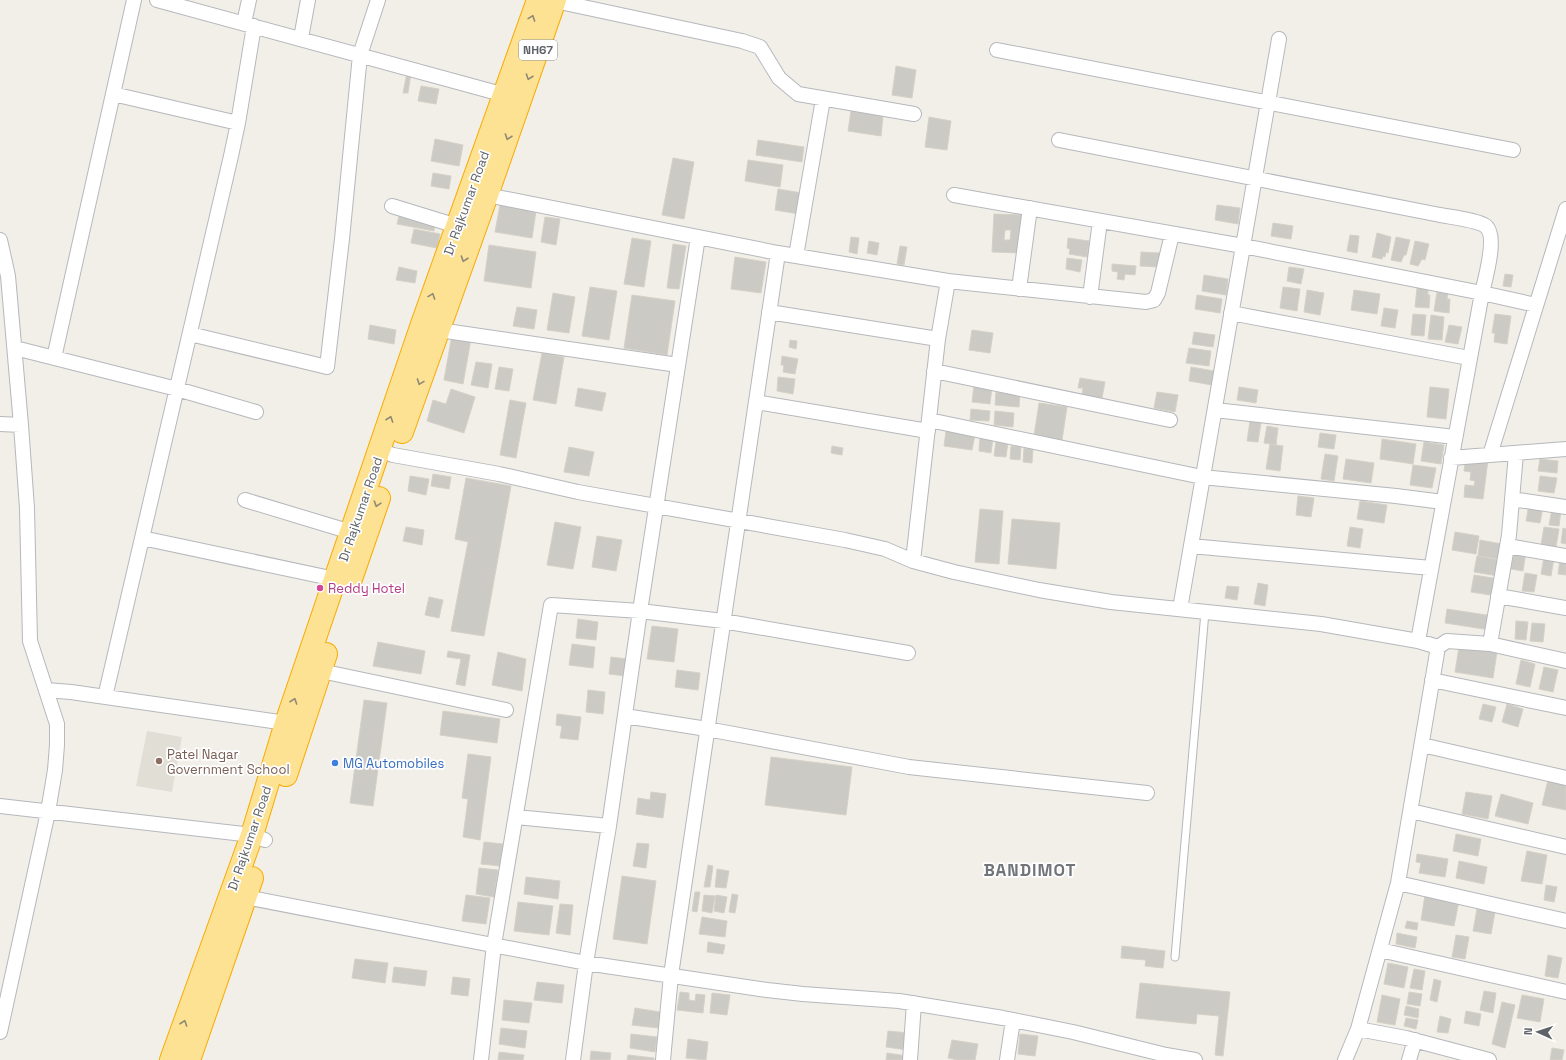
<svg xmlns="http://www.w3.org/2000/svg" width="1566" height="1060" viewBox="0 0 1566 1060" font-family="'Space Grotesk',sans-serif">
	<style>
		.education { fill: #e1ded6 }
		.building { fill: #cccac5; stroke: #d6d1c6; fill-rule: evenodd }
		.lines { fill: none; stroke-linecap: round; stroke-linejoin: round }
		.lane-casing { stroke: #b5b8bc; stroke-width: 9 }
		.street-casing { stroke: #b5b8bc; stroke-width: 16 }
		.highway-casing { stroke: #f9ab00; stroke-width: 24 }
		.lane { stroke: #fff; stroke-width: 7 }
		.street { stroke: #fff; stroke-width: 14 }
		.highway { stroke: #fde293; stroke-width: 22 }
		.oneway { stroke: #8e8975 }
		.hotel-dot { fill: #d1479c; stroke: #fff; stroke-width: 1.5 }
		.education-dot { fill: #8d6e63; stroke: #fff; stroke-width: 1.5 }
		.shop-dot { fill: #3f7fe0; stroke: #fff; stroke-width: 1.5 }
		.labels { text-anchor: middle; stroke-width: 3.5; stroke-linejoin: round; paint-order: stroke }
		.shield { fill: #fff; stroke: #8f9295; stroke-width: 1 }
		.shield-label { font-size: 12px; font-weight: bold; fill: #5f6368 }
		.street-label { font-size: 13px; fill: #5f6368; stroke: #fff }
		.hotel-label { font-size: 13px; fill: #b23c85; stroke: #fff; text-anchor: start }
		.education-label { font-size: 13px; fill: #785e54; stroke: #fff; text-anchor: start }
		.shop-label { font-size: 13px; fill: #366cbe; stroke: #fff; text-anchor: start }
		.district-label { font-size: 17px; font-weight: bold; letter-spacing: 1px; fill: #70757a; stroke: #fff }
	</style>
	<rect width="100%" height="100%" fill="#f1efe8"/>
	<path class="education" d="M147,731L182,737L172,792L136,786Z"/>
	<path class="building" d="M896,66L916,70L912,98L892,95Z
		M407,73H411L408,93H403Z
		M421,86L439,89L436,104L418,101Z
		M851,111L883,116L881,136L848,131Z
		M929,117L951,121L947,150L925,147Z
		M435,139L463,145L459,166L431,161Z
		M758,140L804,147L802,162L756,155Z
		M673,158L694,162L684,219L662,215Z
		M748,160L783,165L780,187L745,181Z
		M433,173L451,176L449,189L431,186Z
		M778,189L802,193L799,214L775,210Z
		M500,205L536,211L532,238L495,232Z
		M1217,205L1240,208L1238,224L1215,220Z
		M994,214L1023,215L1021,253L992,252ZM1005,230H1011L1010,240H1004Z
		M399,216L435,223L434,231L397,224Z
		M545,217L560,219L556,245L541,242Z
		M1273,223L1293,226L1291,239L1271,236Z
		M414,229L440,234L437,248L411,243Z
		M1377,233L1391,237L1388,253L1386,252L1385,257L1383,256L1382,259L1372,257Z
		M1350,235L1359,236L1357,253L1347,251Z
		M851,237L859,238L857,254L849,252Z
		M1396,237L1410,240L1406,255H1404L1401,262L1391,260Z
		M632,238L651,241L644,287L624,284Z
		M1068,238L1089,241L1087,257L1069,254L1070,249L1067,248Z
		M869,241L879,243L877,255L867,253Z
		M1415,241L1429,244L1425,260L1422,259L1418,266L1410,264Z
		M673,244L686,246L679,289L667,288Z
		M489,245L536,252L531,288L484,281Z
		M900,246L907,247L904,265L897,264Z
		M1141,252L1160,253L1159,267L1140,266Z
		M735,257L766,262L761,293L731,289Z
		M1067,258L1082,260L1080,272L1066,269Z
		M1112,264L1136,266L1135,275L1125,274L1124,280L1117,279L1118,272L1112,271Z
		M399,267L417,271L415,283L396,280Z
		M1289,267L1304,269L1301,284L1287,281Z
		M1505,274L1513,275L1511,287L1503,286Z
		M1204,275L1228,279L1226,295L1202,291Z
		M590,287L617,291L609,340L582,336Z
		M1283,287L1300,289L1297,311L1280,308Z
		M1417,288L1428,289V295H1430L1429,308L1415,307Z
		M1307,290L1324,293L1320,315L1304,312Z
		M1354,290L1380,294L1377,314L1351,310Z
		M1437,292L1448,293L1447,299H1450L1449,313L1434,311Z
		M553,293L575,297L569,333L547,330Z
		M632,295L675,301L667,355L624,348Z
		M1197,295L1222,299L1220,313L1195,309Z
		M517,307L537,310L534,329L513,326Z
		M1384,308L1398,310L1395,328L1381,326Z
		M1413,314L1426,315L1424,336L1411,335Z
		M1495,314L1511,316L1507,344L1494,342L1495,333H1492Z
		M1431,315L1444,317L1442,340L1428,339Z
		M370,325L396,330L394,344L368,339Z
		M1449,325L1462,327L1458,344L1445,342Z
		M972,330L993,333L990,353L969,350Z
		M1194,332L1215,335L1213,347L1192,344Z
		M452,335L471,339L463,384L444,380Z
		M790,340L797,341L796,349L789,347Z
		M1189,348L1211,351L1209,366L1186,363Z
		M542,353L564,357L556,404L533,400Z
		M782,356L798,359L795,374L783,372L784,365H781Z
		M476,362L492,364L488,388L471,385Z
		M499,367L513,369L509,391L495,389Z
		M1191,367L1214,371L1212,385L1189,381Z
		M778,377L795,379L793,394L777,391Z
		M1080,378L1105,382L1102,398L1082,395L1083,388H1078Z
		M974,385L992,387L990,404L972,402Z
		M1239,387L1258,390L1256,403L1237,400Z
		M1430,387L1449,389L1446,419L1427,417Z
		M578,388L606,393L602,411L575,406Z
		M451,389L475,397L464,433L427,421L433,400L446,404Z
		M996,392L1020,394L1019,407L995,405Z
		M1157,392L1178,395L1175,412L1154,408Z
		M510,400L526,403L516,458L500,455Z
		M1039,403L1067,407L1062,440L1034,436Z
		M971,409L990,411L989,421L970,420Z
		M995,411L1014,413L1013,427L994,425Z
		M1250,421L1261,423L1258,442L1247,441Z
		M1267,426L1278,428L1276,445L1264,443Z
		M946,431L975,435L972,450L944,446Z
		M1320,433L1336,435L1334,449L1318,447Z
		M980,437L993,438L991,453L979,451Z
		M1382,439L1416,444L1413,464L1380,459Z
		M996,441L1008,442L1006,457L994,456Z
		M1424,442L1444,445L1441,464L1421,461Z
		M1270,444L1283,446L1280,471L1266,469Z
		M832,446L843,448L842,455L831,453Z
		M1011,446L1021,447L1020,460L1010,459Z
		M569,447L594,452L589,476L564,472Z
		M1024,448L1033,449L1032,463L1023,462Z
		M1325,454L1338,456L1334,481L1321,479Z
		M1474,458L1488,460L1483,499L1464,497L1465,485L1474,486L1475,481L1470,480L1471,472L1464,471L1465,463L1473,464Z
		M1346,459L1374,463L1371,483L1343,479Z
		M1540,459L1558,461L1557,473L1538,471Z
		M1413,465L1436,468L1432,488L1410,485Z
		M433,474L451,477L449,489L431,486Z
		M410,476L429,479L426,495L408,491Z
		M1540,476L1557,478L1554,493L1538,491Z
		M466,478L511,486L484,636L451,631L468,542L455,539Z
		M1298,496L1314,498L1311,517L1296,515Z
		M1360,501L1387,505L1384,523L1357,519Z
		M1529,504L1543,507L1540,523L1526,521Z
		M980,509L1003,511L999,564L975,562Z
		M1552,509L1561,510L1559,526L1549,525Z
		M1012,519L1060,523L1056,569L1008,564Z
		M555,522L581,527L573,569L547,565Z
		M406,527L424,530L422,545L403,541Z
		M1350,527L1363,529L1360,548L1347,546Z
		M1544,527L1559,529L1556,547L1541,545Z
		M1563,528L1566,529V544L1561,543Z
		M1455,532L1479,536L1476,554L1452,550Z
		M597,536L622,540L616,571L592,567Z
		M1480,540L1502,544L1500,559L1478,556Z
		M1514,551L1526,552L1523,571L1511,569Z
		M1477,556L1501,560L1498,576L1474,572Z
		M1544,557L1554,558L1551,576L1541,574Z
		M1560,559L1566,560V575L1558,574Z
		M1525,573L1537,575L1534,592L1522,591Z
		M1474,575L1499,579L1497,596L1471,592Z
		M1258,583L1268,585L1265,606L1254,604Z
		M1227,586L1239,587L1237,600L1225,598Z
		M429,597L443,600L439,618L425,615Z
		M1447,609L1493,616L1490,630L1445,623Z
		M578,619L598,622L596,640L576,638Z
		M1516,621L1528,622L1526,640L1515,639Z
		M1532,623L1545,624L1543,642L1530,641Z
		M652,626L678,629L674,662L647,659Z
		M378,642L425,651L421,674L373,666Z
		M572,644L595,647L593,668L569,665Z
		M1459,647L1497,652L1493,678L1455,672Z
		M448,651L470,655L465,686L456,684L461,659L447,657Z
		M498,652L526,659L522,691L492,685Z
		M611,657L627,659L625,676L609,674Z
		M1521,660L1535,664L1530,687L1516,684Z
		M1544,667L1558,670L1553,692L1539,689Z
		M677,670L700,673L698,690L675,687Z
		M588,690L605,692L603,714L586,712Z
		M364,700L387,703L373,806L350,803Z
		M1483,704L1496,707L1492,722L1479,719Z
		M1507,704L1523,709L1518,727L1502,722Z
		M443,711L500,719L497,743L440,735Z
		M557,714L581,717L578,740L560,738L562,726L556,725Z
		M468,754L491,757L480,840L463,837L468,799L462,798Z
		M771,757L852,767L846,815L765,805Z
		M1548,780L1566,785V810L1542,805Z
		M651,792L666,794L663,818L636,814L638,798L650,800Z
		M1466,792L1492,796L1488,819L1462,814Z
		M1501,794L1533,803L1528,824L1495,816Z
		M1456,834L1481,839L1478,856L1453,851Z
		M484,842L503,844L500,866L481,864Z
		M637,843L649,844L646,868L633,866Z
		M1527,851L1547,855L1542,884L1521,881Z
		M1417,854L1448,859L1445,877L1419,873L1421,863L1416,862Z
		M1459,861L1487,867L1484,884L1456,878Z
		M708,865L713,866L710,887H704Z
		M479,868L498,870L494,897L476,894Z
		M717,869L729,871L726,888L715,887Z
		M622,876L656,881L647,944L613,939Z
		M526,877L560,881L558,899L524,894Z
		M1546,885L1557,887L1554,902L1544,900Z
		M695,892H700L697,912L692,911Z
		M732,894L738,895L735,913L729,912Z
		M466,895L490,898L486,924L462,921Z
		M704,895L715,896L712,913L702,911Z
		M716,895L727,897L724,913L714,911Z
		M1425,895L1459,901L1454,926L1421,920Z
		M518,902L553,906L549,935L514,931Z
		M560,904L573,905L570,935L556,933Z
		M1477,909L1495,912L1491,934L1473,931Z
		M702,917L727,921L725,937L699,934Z
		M1407,921L1418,923L1417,930L1405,928Z
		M1397,933L1417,937L1415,948L1396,944Z
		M1456,935L1469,937L1465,959L1452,957Z
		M708,942L725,945L723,954L707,952Z
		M1122,946L1165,951L1163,968L1145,966L1146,960L1121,958Z
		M1548,955L1562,958L1558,978L1545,976Z
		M355,959L388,963L385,983L352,978Z
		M1388,963L1408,967L1404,988L1384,984Z
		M394,967L427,971L425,986L392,982Z
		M1414,969L1425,971L1422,990L1410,988Z
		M453,977L470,979L468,996L451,994Z
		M1434,979L1441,981L1437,1002L1430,1000Z
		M537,982L564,985L562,1003L534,1000Z
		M1140,983L1230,992L1223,1056L1215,1055L1219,1016L1197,1014L1196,1024L1136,1018Z
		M1484,991L1496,993L1493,1013L1480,1010Z
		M680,992L689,993V1000L695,1001L696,994L705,995L703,1013L677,1010Z
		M1409,992L1422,994L1420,1006L1407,1004Z
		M712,993L730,995L727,1015L710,1013Z
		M1382,995L1400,999L1395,1025L1377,1022Z
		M1522,995L1544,999L1540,1022L1517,1018Z
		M504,1000L532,1003L529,1023L502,1020Z
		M1502,1002L1515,1005L1505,1048L1492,1044Z
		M1406,1006L1419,1009L1418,1018L1404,1015Z
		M635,1008L660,1012L658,1028L632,1025Z
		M1466,1011L1481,1014L1479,1026L1464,1023Z
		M1440,1016L1451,1019L1448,1033L1437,1032Z
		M1406,1018L1418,1020L1416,1029L1404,1026Z
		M501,1028L527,1031L525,1048L499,1044Z
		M888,1031L909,1033L907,1050L886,1047Z
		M631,1034L657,1037L655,1052L630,1048Z
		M1020,1034L1038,1036L1035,1056L1018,1054Z
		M688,1039L708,1042L706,1060L686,1058Z
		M952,1040L978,1044L975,1060H958L948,1058Z
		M1552,1048L1564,1050L1562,1060H1550Z
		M591,1051L611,1053L610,1060H590Z
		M499,1052L524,1055L523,1060H498Z
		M887,1053L907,1056V1060H886Z
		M628,1055L654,1058V1060H627Z"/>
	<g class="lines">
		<defs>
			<path id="lane" d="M1175,957L1205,612"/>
			<path id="street" d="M157,0L505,95
				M555,1L742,41L760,47L779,78L798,94L914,114
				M244,23L249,0
				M301,38L308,0
				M997,50L1513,150
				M113,94L238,123
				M1059,140L1435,214C1448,217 1473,219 1484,225C1499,233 1485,279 1482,293L1536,305
				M487,195L778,253L948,281L1146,302L1154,300L1158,293L1172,234
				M954,195L1243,246L1482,293L1418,641
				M392,206L457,226
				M0,240L8,276L21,425L27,508L30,641L57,724V745L55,770L48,812L0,1032
				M796,256L823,99
				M1019,289L1030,208
				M1090,297L1100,221
				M769,312L938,339
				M1231,313L1469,358
				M439,330L678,365
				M190,334L327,367L342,239L360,55L378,0
				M15,348L177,389L256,412
				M54,358L134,0
				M934,371L1170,420
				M756,402L928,431
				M1215,410L1455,437
				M929,420L1202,477L1396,496L1443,502
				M0,424L21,425
				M380,450L393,455L499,474L578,492L845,540L885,549L913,561L954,572L1039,590L1111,602L1321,624L1418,641L1438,647L1398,883L1358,1029L1345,1060
				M1490,455L1566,209
				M1451,458L1566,449
				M1512,499L1566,507
				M245,500L351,532
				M142,538L335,579
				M1191,546L1431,568
				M1507,546L1566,556
				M913,561L938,339L948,281
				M1498,596L1566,608
				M1180,609L1279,39
				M1490,644L1509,535L1516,453
				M1438,647L1447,641L1490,644L1566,661
				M321,671L506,710
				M1432,680L1566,708
				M46,690L71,692L286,723
				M105,697L231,156L238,123L254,26
				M625,716L707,729L909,767L1147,793
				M1422,745L1566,778
				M0,806L252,835L265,840
				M1411,811L1566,847
				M516,817L609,826
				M1398,883L1566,921
				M245,897L586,963L767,990L803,994L899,1001L1003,1018L1073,1032L1166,1055L1195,1060
				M1380,950L1566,992
				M1358,1029L1406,1038L1489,1060
				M481,1060L494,945L551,605L640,611L723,621L908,653
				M573,1060L586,963L609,826L640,611L698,237
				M663,1060L671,975L778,253
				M910,1060L914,1003
				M1007,1060L1013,1020
				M1409,1060L1415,1040"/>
			<path id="highway" d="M402,432L487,195L555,0
				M351,579L379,498
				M286,775L326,654
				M171,1060L252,835L286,723L422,324L538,0
				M189,1060L252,878"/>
		</defs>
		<use href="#lane" class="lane-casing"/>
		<use href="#street" class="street-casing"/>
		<use href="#highway" class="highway-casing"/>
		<use href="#lane" class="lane"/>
		<use href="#street" class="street"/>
		<use href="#highway" class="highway"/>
	</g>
	<defs><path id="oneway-chevron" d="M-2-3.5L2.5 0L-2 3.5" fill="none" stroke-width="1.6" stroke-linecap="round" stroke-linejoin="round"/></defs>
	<g class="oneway">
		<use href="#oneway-chevron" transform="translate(532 18) rotate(-70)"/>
		<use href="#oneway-chevron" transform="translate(529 77) rotate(109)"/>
		<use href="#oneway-chevron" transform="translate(508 137) rotate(109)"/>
		<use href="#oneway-chevron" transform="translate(464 259) rotate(109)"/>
		<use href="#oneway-chevron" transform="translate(432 296) rotate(-70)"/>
		<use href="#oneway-chevron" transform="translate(420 382) rotate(110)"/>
		<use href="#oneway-chevron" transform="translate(390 419) rotate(-71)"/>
		<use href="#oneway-chevron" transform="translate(377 504) rotate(108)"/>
		<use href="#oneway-chevron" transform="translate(294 701) rotate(-71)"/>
		<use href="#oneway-chevron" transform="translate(184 1023) rotate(-71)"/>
	</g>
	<circle class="hotel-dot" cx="320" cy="588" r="4"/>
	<circle class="education-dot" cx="159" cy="761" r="4"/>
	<circle class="shop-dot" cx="335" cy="763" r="4"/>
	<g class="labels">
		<rect class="shield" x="519" y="40" width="38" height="20" rx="3"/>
		<g class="shield-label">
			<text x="538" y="54">NH67</text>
		</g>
		<g class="street-label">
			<text transform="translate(466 203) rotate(-70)" y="5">Dr Rajkumar Road</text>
			<text transform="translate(360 509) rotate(-71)" y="5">Dr Rajkumar Road</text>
			<text transform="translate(249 838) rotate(-71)" y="5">Dr Rajkumar Road</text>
		</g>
		<g class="hotel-label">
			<text x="328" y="593">Reddy Hotel</text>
		</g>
		<g class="education-label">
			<text x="167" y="759">Patel Nagar<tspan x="167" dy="15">Government School</tspan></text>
		</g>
		<g class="shop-label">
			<text x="343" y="768">MG Automobiles</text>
		</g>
		<g class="district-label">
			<text x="1030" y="876">BANDIMOT</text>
		</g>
	</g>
	<g transform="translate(1538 1032) rotate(273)" stroke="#ffffff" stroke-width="3" paint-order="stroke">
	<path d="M0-3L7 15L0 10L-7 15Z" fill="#5f6368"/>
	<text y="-6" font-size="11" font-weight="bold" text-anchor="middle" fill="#5f6368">N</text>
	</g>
</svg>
